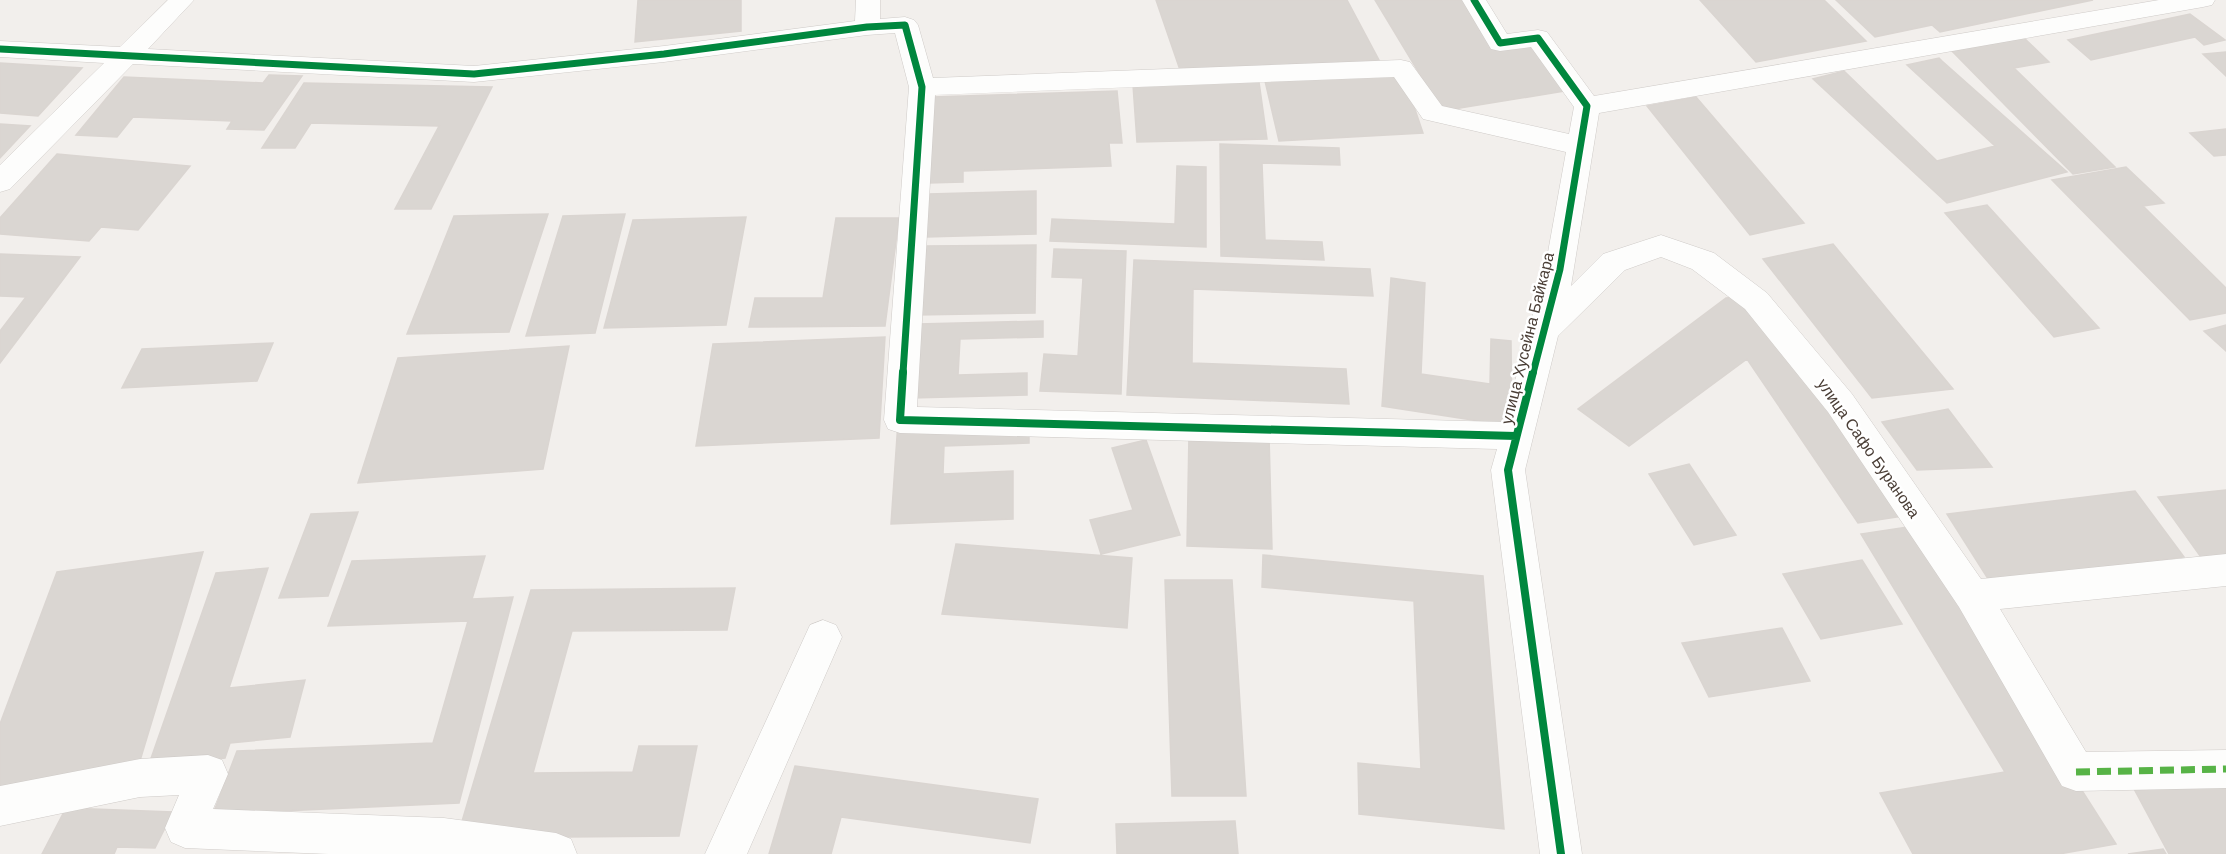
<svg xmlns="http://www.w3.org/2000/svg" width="2226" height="854" viewBox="0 0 2226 854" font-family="'DM Sans',sans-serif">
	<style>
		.building { fill: #dad6d2; stroke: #dad5d1; stroke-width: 1.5 }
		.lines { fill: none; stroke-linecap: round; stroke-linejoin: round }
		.street-casing { stroke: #cfcbc8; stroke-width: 1 }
		.street { fill: #fdfdfc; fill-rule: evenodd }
		.quiet { stroke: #57b346; stroke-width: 7; stroke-dasharray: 14 7; stroke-linecap: butt }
		.cycleway-far1-casing { stroke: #fff; stroke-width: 10 }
		.cycleway-casing { stroke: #fff; stroke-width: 12 }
		.cycleway-far1 { stroke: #00873e; stroke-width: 7 }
		.cycleway { stroke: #00873e; stroke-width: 8 }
		.labels { text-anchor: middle; stroke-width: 5; stroke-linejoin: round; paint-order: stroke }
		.street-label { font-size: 16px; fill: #4a3e36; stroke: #fff }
	</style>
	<rect width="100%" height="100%" fill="#f2efec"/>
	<path class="building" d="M638,0H741V31L635,42Z
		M1156,0H1347L1379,60L1180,70Z
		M1375,0H1479L1505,39L1538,34L1577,89L1442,111Z
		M1700,0H1824L1866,41L1756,62Z
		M1836,0H2093L1940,32L1932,25L1875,37Z
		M2190,14L2225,40L2204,45L2195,37L2091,60L2068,40Z
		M2022,36L2049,62L2014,68L2115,167L2073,174L1949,48Z
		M2226,52V76L2203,54Z
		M1939,58L1942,61L2067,172L1947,203L1813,79L1844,71L1937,161L1995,146L1907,65Z
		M0,63L82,68L38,116L0,113Z
		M1403,74L1423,133L1279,141L1265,81Z
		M269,75L302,76L264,130L227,129L232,121L133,117L117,137L76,135L124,77L263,83Z
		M1259,82L1267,139L1137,142L1133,85Z
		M304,83L492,87L431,209H395L439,126L311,123L295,148H262Z
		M1117,91L1122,143H1109L1111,166L963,171V182L929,183L932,97Z
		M1696,97L1804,223L1750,235L1647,106Z
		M0,124L30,126L0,158Z
		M2226,129V155L2214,156L2190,133Z
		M1220,144L1339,148L1340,165L1262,163L1265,240L1322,242L1324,260L1221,256Z
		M57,154L190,166L138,230L101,227L89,241L0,234V218Z
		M1177,166L1206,167V247L1050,241L1052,219L1175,224Z
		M2126,167L2164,203L2143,206L2226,288V313L2190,320L2052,180Z
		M1036,191V234L926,237L929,194Z
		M1987,205L2099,328L2054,337L1945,213Z
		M548,214L509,332L407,334L454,216Z
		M625,214L595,333L526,336L563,216Z
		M746,217L726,325L604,328L633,220Z
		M836,218H899L885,326L749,327L755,298H823Z
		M1833,244L1953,389L1872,398L1763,259Z
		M1036,245L1035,313L916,315L923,246Z
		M1054,249L1126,251L1121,394L1040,391L1044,354L1078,356L1083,278L1052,277Z
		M0,254L80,257L0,363V331L26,297L0,296Z
		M1134,260L1370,269L1373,296L1193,289L1192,363L1346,369L1349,404L1127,395Z
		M1391,278L1425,283L1421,374L1490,384L1491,339L1511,341L1512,426L1382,406Z
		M1739,297L1910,515L1858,523L1747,359L1629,446L1578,409L1726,298Z
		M1043,321V337L960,339L958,375L1027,373V395L912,398L918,324Z
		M2226,325V351L2204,331Z
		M885,337L879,438L696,446L713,344Z
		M273,343L257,381L122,388L142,349Z
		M569,346L543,469L358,483L398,358Z
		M1948,409L1992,467L1917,470L1882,422Z
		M1029,417V443L944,446L943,474L1013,471V519L891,524L898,422Z
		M1189,433L1269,436L1272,549L1187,546Z
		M1146,440L1180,535L1101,554L1090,520L1133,510L1112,448Z
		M1689,464L1736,535L1694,545L1649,474Z
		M2226,490V557L2203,560L2158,497Z
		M2135,491L2184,557L1990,582L1947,514Z
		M358,512L328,596L279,598L311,514Z
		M1914,526L2116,844L2059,854H1913L1880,793L2005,772L1861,534Z
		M956,544L1132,558L1127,628L942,614Z
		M203,552L139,764L0,786V724L57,572Z
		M1263,555L1483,576L1504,829L1359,814L1358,763L1421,769L1414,601L1262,587Z
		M485,556L472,599L513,597L459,803L213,814L237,751L433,743L468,621L328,626L352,561Z
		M1862,560L1902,624L1821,639L1783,574Z
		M268,568L229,688L305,680L290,737L230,743L225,758L148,767L216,573Z
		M1165,580H1232L1246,796H1172Z
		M735,588L727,630L572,631L533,773L633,772L639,746H697L679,836L457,838L531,590Z
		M1782,628L1810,681L1709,697L1682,643Z
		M795,766L1038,799L1030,843L841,817L831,854H769Z
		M2226,783V854H2169L2133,787Z
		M66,808L173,812L155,848L117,847L114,854H42Z
		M1235,821L1238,854H1117L1116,824Z
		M2163,849L2166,854H2128Z"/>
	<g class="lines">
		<defs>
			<path id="street" d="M168,0H194L148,49L474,66L664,46L855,21L856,0H880V19L905,17L914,20L918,25L933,78L1401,60L1410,62L1442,106L1569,134L1574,107L1531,47L1500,51L1491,49L1462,0H1486L1507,34L1538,30L1547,32L1594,96L2159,0H2215L2212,5L2203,7L1599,113L1571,286L1603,254L1661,235L1714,253L1767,293L1852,394L1981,579L2226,554V586L2000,609L2086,752L2226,750V788L2076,791L2062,786L1959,607L1828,412L1745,309L1692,269L1661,257L1625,270L1558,336L1525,470L1582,854H1540L1491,470L1497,449L900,433L888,429L884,420L909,87L895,33L867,35L664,62L474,82L133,64L10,189L0,192V165L104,63L0,57V41L120,47ZM1394,77L1423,119L1566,152L1545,269L1504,422L917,407L935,95Z
				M823,620L836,625L842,637L747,854H705L810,625Z
				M208,755L222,760L228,774L213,809L444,818L556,833L571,839L577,854H329L185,848L171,842L165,828L179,795L140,797L0,826V786L140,759Z"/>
		</defs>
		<use href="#street" class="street-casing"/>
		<use href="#street" class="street"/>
		<path class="quiet" d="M2076,772L2226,769"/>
		<defs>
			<path id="cycleway-far1" d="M1474,0L1500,43L1538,38L1587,106L1560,269L1533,373
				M0,49L474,74L664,54L867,27L905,25L922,87L903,373"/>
			<path id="cycleway" d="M903,372L900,420L1516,436
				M1533,372L1508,470L1561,854"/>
		</defs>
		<use href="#cycleway-far1" class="cycleway-far1-casing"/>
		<use href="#cycleway" class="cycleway-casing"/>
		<use href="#cycleway-far1" class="cycleway-far1"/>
		<use href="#cycleway" class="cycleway"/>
	</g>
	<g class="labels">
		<g class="street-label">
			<text transform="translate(1527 338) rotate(-76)" y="6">улица Хусейна Байкара</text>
			<text transform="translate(1869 448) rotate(55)" y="6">улица Сафо Буранова</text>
		</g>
	</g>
</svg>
